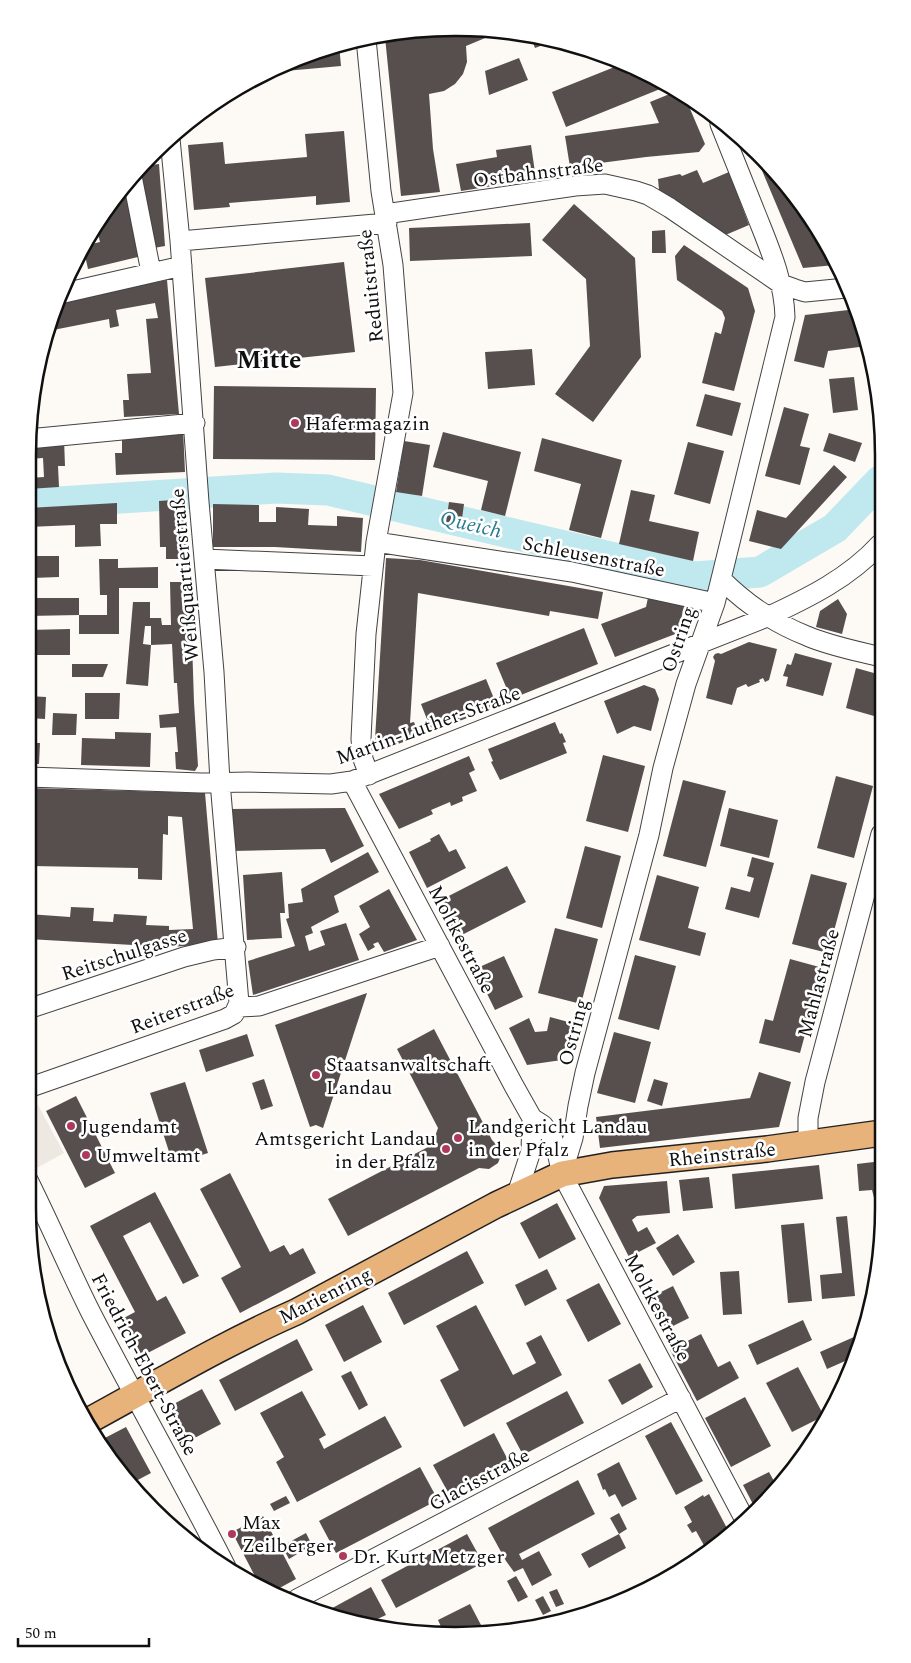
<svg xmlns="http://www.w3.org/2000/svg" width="911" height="1663" viewBox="0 0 911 1663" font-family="Spectral,serif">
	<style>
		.plaza { fill: #eee8e2 }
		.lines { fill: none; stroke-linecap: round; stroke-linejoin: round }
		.river { stroke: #bfe8ef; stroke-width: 31 }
		.building { fill: #574f4e }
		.minor-casing { stroke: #434343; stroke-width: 21 }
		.major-casing { stroke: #212121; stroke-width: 28 }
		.minor { stroke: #fff; stroke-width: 19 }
		.major { stroke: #e7b37b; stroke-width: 25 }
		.poi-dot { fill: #af395b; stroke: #fff; stroke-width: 2 }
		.labels { text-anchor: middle; stroke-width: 5; stroke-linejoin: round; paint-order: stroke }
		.street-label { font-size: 20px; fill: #101010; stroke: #fff }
		.poi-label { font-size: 20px; fill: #101010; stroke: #fff; text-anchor: start }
		.water-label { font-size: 21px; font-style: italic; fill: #287d93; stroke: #fff }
		.district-label { font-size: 25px; font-weight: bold; fill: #101010; stroke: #fff }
		.rim { fill: none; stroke: #101010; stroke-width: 2.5 }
	</style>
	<rect width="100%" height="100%" fill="#fdf9f4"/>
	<path class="plaza" d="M38,1105L64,1153L35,1169L28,1154V1108Z"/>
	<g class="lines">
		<path class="river" d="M28,504L276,488L328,490L695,577L760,572L835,528L880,481"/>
	</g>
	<path class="building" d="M427,28L502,31L466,46L467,62L463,74L455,84L444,91L429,94L433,149L440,192L401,196L385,37L393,34Z
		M530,35L553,41L535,48Z
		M339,44L341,66L263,73L266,72Z
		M519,58L528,80L489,95L485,71Z
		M622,64L629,75L639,71L670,85L566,127L552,92Z
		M677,91L685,97L705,144L699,152L646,157L570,167L565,136L659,123L650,102Z
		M344,131L350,202L316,205V196L229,203L230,207L194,210L188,145L223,142L225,164L307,157L305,134Z
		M531,145L536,179L461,191L456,164L497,157L496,150Z
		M753,149L758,153L812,218L835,265L803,268Z
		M159,164L165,246L154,248L139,168L142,166Z
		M697,170L703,183L729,172L749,225L723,236L659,190L658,179L680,174L682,176Z
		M125,185L142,256L88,269L83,246L100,242L96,226Z
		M574,204L635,258L641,357L593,422L555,394L590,346L586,279L542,240Z
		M530,223L532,256L410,261L409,228Z
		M665,230L666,253H652V231Z
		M684,245L748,288L755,311L734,391L702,383L715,332L721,334L725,318L722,311L677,280L675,256Z
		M344,262L355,352L215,367L205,278Z
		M167,280L179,414L124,417L123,400H129L127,374L151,373L146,319L158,318L155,303L116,310L119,326L110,328L109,319L48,331L60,300Z
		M857,309L861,318L867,346L828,351L824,368L794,361L805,315Z
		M532,349L535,385L488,389L485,352Z
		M854,377L858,410L833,413L829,379Z
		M214,386L376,388L375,460L213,459Z
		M705,394L741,403L732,436L696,426Z
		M784,407L809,414L800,446L810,448L800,485L765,476Z
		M183,428L185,472L116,475L115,453H122V434Z
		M443,432L521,452L505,516L481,510L488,481L433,467Z
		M829,433L862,443L855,462L823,451Z
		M542,438L622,460L601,538L569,530L581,484L534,471Z
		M64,439L65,466H58L59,487L28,489V478L44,477L43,458L28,459V443Z
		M404,441L430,445L422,496L396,492Z
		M688,442L724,451L710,504L674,494Z
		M834,465L847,477L781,549L749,541L757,510L786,518Z
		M631,490L655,495L649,521L699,532L693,561L619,544Z
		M187,499V559H166V547H160L159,501Z
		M449,502L464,504L461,526L446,523Z
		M117,503V524H100L101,546L75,547V525L28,527V508Z
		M213,504L259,505V522H276V507L309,509L308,525L337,526V516L363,518L361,552L275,547H213Z
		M31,556H59V577L32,578L31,572H28V562H31Z
		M386,558L420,560L603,592L598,619L550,611L549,616L418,593L410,723L414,722L419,736L390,747H381L375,739Z
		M99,559H118V568L158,567V588H119V634H79V615H107V595H100Z
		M170,582H190L194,702L198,766L195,771L176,769L175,752H178L176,727L160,728L159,715L179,713L177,683H174L172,644L151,645V626H145L143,644L151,645L148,686L126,684L133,602H150V618H161L162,625H171Z
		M649,593L685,602L678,633L615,657L601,624L646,607Z
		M28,598H79V615L28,616Z
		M838,599L847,614L842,634L816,627L820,611Z
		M584,628L598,664L511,699L496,663Z
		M70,629V655H28V630Z
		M749,642L777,649L769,680L765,682L763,678L759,680L760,682L748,687L746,684L737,688L732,705L706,698L715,661L713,657L715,654L718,653L721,654Z
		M795,653L832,663L823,696L786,686L788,677L783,676L787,664L791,665Z
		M72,664H108L103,677H72Z
		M856,668L881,675V718L846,708Z
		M486,679L497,706L432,732L421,704Z
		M644,685L655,689L659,699L651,731L634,726L617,734L604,701Z
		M85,693H120L119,719H85Z
		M28,696L46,697L45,719L28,718Z
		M53,713L77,714L76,735H52Z
		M555,722L560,734L562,733L566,742L563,743L567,753L500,780L491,762L493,761L488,749Z
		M115,732L151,733L150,767L81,765L82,738L115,739Z
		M28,743H40L39,764H28Z
		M603,755L645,766L628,832L586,821Z
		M469,756L475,770L469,773L477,791L462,797L463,801L451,806L450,802L431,810L433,814L399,829L379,794Z
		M836,776L873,786L854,858L817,848Z
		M683,780L726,791L706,867L663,856Z
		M28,788L205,793L218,944L168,947L28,939V914L70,917L71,907L94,908L93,921L113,922L114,914L147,916L146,925L169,926V930L193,929L182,817L168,816V835L163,834L162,880L138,879V868L32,866V872H28Z
		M345,808L364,846L331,863L325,849L232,851L230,809Z
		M729,808L778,820L769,858L720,846Z
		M439,834L449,852L456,849L466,868L427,888L409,852L431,841L430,839Z
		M585,846L621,856L602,928L566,918Z
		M368,852L379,872L334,896L339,912L311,927L313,933L305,936L309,951L325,945L320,931L346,923L359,960L253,995L248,961L295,946L286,919L289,918L288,904L303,902L301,889Z
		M752,857L774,863L759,918L725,909L731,887L750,892L754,878L747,876Z
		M507,866L526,902L456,938L437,902Z
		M282,872L285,913H280L282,938L247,940L243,875Z
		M811,874L847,883L828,953L792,944Z
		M657,875L699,887L688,928L706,933L700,956L639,940Z
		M389,889L417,940L384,952L378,942L373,944L375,947L368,951L359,934L370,927L359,906Z
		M555,928L598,939L581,1004L538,993Z
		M635,955L676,966L659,1030L618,1019Z
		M504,956L523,997L495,1010L475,969Z
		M790,959L823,968L800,1053L759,1043L765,1019L773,1021Z
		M367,993L323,1128L316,1125L310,1127L275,1025Z
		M550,1017L572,1023L562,1060L527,1065L509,1028L529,1018L535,1032L547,1031Z
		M434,1029L492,1140L499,1147L500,1158L498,1163L489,1169L479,1168L348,1236L328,1199L432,1145L438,1128L397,1049Z
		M614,1032L651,1042L635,1103L597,1093Z
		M247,1034L254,1056L206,1072L199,1050Z
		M759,1072L791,1082L779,1127L600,1148L596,1117L750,1098Z
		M264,1079L273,1106L261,1110L252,1083Z
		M654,1079L668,1083L662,1106L647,1101Z
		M185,1082L208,1153L173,1164L150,1093Z
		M76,1096L115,1173L85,1188L46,1111Z
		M882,1161L883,1217H879L872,1190L859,1191L857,1164Z
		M819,1165L823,1199L735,1209L732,1174Z
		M230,1173L270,1252L284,1245L290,1255L303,1248L316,1273L240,1313L221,1278L241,1267L200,1189Z
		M709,1177L713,1208L683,1211L679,1180Z
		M667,1181L670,1213L637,1216L632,1220L638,1232L647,1227L656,1243L629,1257L599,1198L604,1186Z
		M155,1192L199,1276L183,1284L150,1222L123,1236L157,1301L166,1296L186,1333L142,1356L122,1319L135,1312L90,1226Z
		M557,1203L576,1239L539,1259L520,1223Z
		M847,1216L855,1296L822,1299L820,1275L842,1273L836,1217Z
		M804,1223L812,1301L788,1303L781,1225Z
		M678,1234L695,1262L673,1276L656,1248Z
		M467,1251L484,1283L404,1325L388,1293Z
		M547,1269L557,1289L525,1306L515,1285Z
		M739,1271L742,1314L723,1315L720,1272Z
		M599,1283L621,1324L588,1342L566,1300Z
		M673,1286L689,1318L663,1331L647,1299Z
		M363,1305L382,1342L344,1362L325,1325Z
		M476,1305L513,1375L536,1363L526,1343L541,1335L562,1375L464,1427L440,1380L459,1370L436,1326Z
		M803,1320L812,1340L757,1365L748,1345Z
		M863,1333L852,1358L827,1369L820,1352Z
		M701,1334L718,1367L730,1361L739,1378L697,1401L670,1350Z
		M297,1339L313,1370L235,1411L219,1380Z
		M640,1363L653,1387L622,1405L608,1380Z
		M798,1367L824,1416L792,1432L766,1383Z
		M351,1371L368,1405L359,1410L341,1376Z
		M202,1389L221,1424L187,1442L168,1407Z
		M302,1391L326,1435L319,1439L324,1449L385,1416L402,1447L297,1502L276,1462L284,1457L260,1413Z
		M567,1391L584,1423L523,1455L506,1423Z
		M745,1397L771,1446L731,1467L705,1418Z
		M671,1422L703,1481L676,1495L645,1436Z
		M126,1427L151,1473L132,1483L116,1468L101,1440Z
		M494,1433L509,1462L449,1494L433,1465Z
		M619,1462L637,1499L622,1507L615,1494L609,1497L605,1489L603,1490L597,1474Z
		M420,1467L438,1500L336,1553L319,1521Z
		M769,1472L775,1483L755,1508L743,1485Z
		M578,1480L595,1514L519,1554L522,1560L539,1551L552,1575L532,1586L523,1568L514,1572L506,1561L488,1528Z
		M709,1494L730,1534L706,1549L696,1531L692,1533L687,1525L692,1522L684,1507L703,1495L704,1497Z
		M286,1496L290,1503L274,1511L270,1504Z
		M619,1513L627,1529L619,1534L610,1518Z
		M263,1516L296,1579L276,1590L258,1582L232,1532Z
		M306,1533L312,1545L289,1559L282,1546Z
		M467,1534L483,1563L396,1608L381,1580Z
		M619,1534L626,1548L589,1568L581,1554Z
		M516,1576L528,1597L518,1602L507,1581Z
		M371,1587L386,1615L369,1623L345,1621L325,1612Z
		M557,1589L564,1604L556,1607L549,1592Z
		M543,1596L551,1611L543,1615L535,1600Z
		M470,1604L481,1625L465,1633L443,1631L438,1620Z"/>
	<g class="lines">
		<defs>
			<path id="minor" d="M366,39L381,191L393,265L403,393L376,542L366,634L361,739L363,759L369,775
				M132,176L151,272
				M385,214L575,186L605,184L636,191L648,195L670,208L781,284L795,289L805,292L846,288
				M180,241L387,223
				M64,293L182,266
				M28,439L195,423
				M376,542L572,572L715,603
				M204,559L373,566
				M721,579C746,604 774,623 807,636C830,646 857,651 881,657
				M28,777L201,783L248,782L331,784L352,781L767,617C808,598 849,578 880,544
				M352,781L514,1086L532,1118L543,1125L552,1137L556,1148L562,1174L745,1520
				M239,1007L259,1006L440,946
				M28,1009L184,957L213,950L236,947
				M28,1088L225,1019L234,1014L239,1003L220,782L214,672L199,502L180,241L170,139
				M808,1144V1118L815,1082L881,834
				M562,1174L573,1138L578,1106L585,1073L649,835L663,768L686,684L715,603L721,579L785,317C784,280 769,247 756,214C744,184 732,154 720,124
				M28,1180C50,1224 69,1269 91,1313C135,1398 183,1482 226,1567
				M517,1194L531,1151L532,1118
				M297,1599L681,1398"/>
			<path id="major" d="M90,1420C158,1383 225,1343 296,1312L496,1205L562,1174L612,1165L767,1149L882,1133"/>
		</defs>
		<use href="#minor" class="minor-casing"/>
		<use href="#major" class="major-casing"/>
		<use href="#minor" class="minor"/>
		<use href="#major" class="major"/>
	</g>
	<g class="poi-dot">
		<circle cx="295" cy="423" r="5"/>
		<circle cx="316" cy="1075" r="5"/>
		<circle cx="71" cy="1126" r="5"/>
		<circle cx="458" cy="1138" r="5"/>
		<circle cx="446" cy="1149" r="5"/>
		<circle cx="86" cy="1155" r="5"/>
		<circle cx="232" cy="1534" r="5"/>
		<circle cx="343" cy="1556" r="5"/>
	</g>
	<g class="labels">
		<g class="street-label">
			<text transform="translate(538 172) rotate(-7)" y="7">Ostbahnstraße</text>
			<text transform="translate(370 286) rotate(-96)" y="7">Reduitstraße</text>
			<text transform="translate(594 556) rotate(11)" y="7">Schleusenstraße</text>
			<text transform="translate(184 575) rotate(-95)" y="7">Weißquartierstraße</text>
			<text transform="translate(678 639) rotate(-71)" y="7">Ostring</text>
			<text transform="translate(428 725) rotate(-20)" y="7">Martin-Luther-Straße</text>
			<text transform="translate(462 939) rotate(62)" y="7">Moltkestraße</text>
			<text transform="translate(124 954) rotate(-18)" y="7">Reitschulgasse</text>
			<text transform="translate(818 983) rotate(-75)" y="7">Mahlastraße</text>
			<text transform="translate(182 1008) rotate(-21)" y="7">Reiterstraße</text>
			<text transform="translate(573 1032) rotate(-75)" y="7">Ostring</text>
			<text transform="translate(722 1154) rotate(-6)" y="7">Rheinstraße</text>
			<text transform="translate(325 1295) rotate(-27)" y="7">Marienring</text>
			<text transform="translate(658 1307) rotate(62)" y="7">Moltkestraße</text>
			<text transform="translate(145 1364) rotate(62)" y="7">Friedrich-Ebert-Straße</text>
			<text transform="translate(479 1479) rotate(-28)" y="7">Glacisstraße</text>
		</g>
		<g class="poi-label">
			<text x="305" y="430">Hafermagazin</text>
			<text x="326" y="1071">Staatsanwaltschaft<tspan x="326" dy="23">Landau</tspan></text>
			<text x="81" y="1133">Jugendamt</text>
			<text x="468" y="1133">Landgericht Landau<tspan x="468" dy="23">in der Pfalz</tspan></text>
			<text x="436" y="1145" text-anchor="end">Amtsgericht Landau<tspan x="436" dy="23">in der Pfalz</tspan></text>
			<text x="96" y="1162">Umweltamt</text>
			<text x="242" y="1529">Max<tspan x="242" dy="23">Zeilberger</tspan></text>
			<text x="353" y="1563">Dr. Kurt Metzger</text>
		</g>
		<g class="water-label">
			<text transform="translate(471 524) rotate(13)" y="7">Queich</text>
		</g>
		<g class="district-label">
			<text x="269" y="368">Mitte</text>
		</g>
	</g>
	<path d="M0 0H911V1663H0ZM455 36H456A419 419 0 0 1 875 455V1208A419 419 0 0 1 456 1627H455A419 419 0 0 1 36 1208V455A419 419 0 0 1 455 36Z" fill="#fff" fill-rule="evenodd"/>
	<path class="rim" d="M455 36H456A419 419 0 0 1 875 455V1208A419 419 0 0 1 456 1627H455A419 419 0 0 1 36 1208V455A419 419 0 0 1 455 36Z"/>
	<path d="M18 1638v8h131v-8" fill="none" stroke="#101010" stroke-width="2.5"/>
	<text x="25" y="1638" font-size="15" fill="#101010" stroke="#ffffff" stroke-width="4" paint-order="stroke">50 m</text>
</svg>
